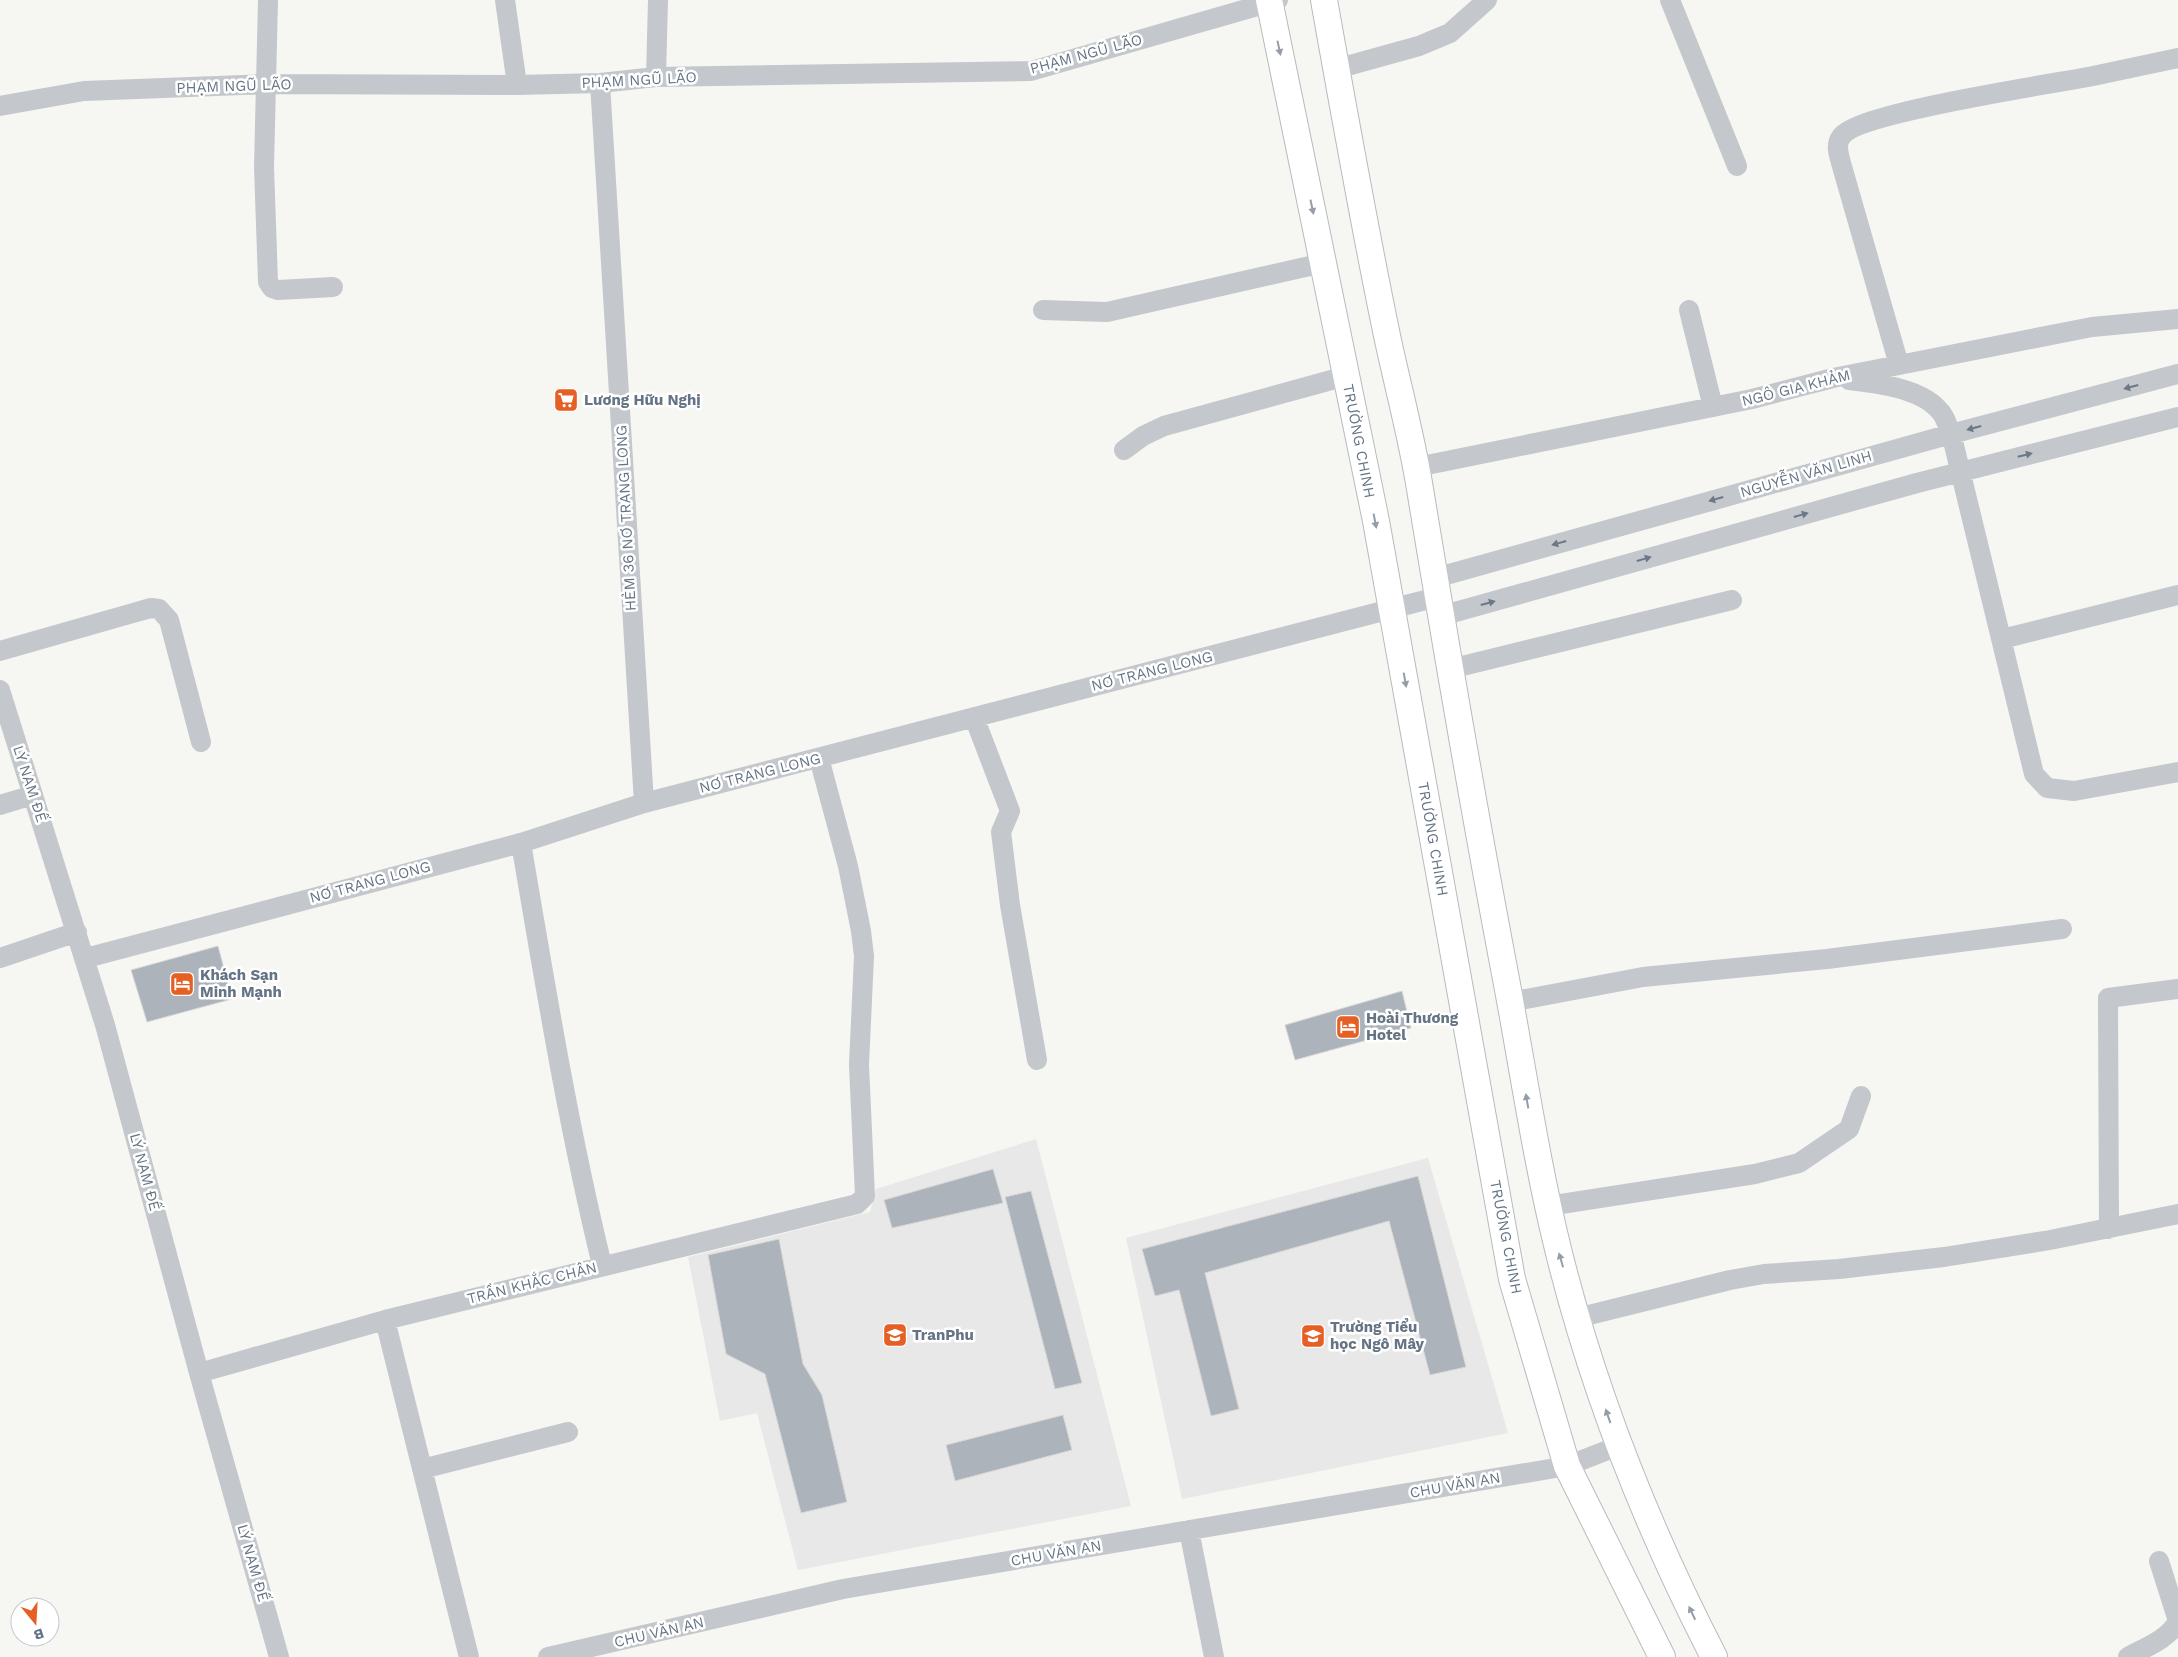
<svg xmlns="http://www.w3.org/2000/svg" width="2178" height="1657" viewBox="0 0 2178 1657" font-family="'Work Sans',sans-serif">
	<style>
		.built { fill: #e7e8e7 }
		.building { fill: #acb3ba; stroke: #d8d8d6 }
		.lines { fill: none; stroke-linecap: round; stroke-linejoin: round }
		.major-casing { stroke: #b7bbbf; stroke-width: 28 }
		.minor { stroke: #c4c7cb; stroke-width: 20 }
		.major { stroke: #fff; stroke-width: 26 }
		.oneway { fill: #939eaa }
		.oneway2 { fill: #6a7888 }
		.labels { text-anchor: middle; stroke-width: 5; stroke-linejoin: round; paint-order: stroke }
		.street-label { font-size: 15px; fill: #657485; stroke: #fff }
		.poi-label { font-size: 15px; font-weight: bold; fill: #657485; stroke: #fff; text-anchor: start }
	</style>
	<rect width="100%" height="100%" fill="#f6f7f3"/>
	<path class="built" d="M1036,1139L1131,1506L798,1570L757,1413L720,1421L688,1257L870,1212L876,1189Z
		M1428,1158L1508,1433L1182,1499L1126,1238Z"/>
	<path class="building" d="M218,946L232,999L147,1022L131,970Z
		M1402,991L1411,1028L1295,1060L1285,1025Z
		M993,1169L1003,1203L892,1228L884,1200Z
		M1418,1176L1466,1367L1430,1375L1389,1221L1205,1273L1239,1409L1211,1416L1179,1290L1155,1296L1142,1249Z
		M1031,1191L1082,1383L1055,1389L1005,1197Z
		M779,1239L803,1364L822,1395L847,1502L801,1513L765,1374L726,1354L708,1255Z
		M1063,1415L1072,1450L955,1481L946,1445Z"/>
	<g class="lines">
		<defs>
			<path id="major" d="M1269,0L1376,521L1512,1279L1567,1466L1662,1657
				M1324,0C1343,107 1362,214 1384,321C1395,377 1411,432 1420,489C1447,653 1475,816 1506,979C1523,1069 1536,1160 1558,1249C1593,1391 1647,1527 1714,1657"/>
		</defs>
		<use href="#major" class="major-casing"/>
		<path class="minor" d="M268,0L264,167L268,282L272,288L278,290L333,287
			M505,0L517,85
			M1670,0L1737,166
			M1336,69L1419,46L1450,33L1487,0
			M656,77L658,0
			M600,83L644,803
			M0,106L84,91L267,84L517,85L600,83L656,77L1031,71L1278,0
			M1043,310L1107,312L1323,263
			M1689,310L1713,407
			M1899,365L1841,163C1839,155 1835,145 1841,137C1857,112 2054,84 2093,76C2121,70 2150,64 2178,58
			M1849,380C1876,383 1919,388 1938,409C1946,416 1948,428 1952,437L2034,774L2047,788L2074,791L2178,772
			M1124,450L1143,436L1164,426L1346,376
			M1417,467L1752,399L1833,378L1899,365L2092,327L2178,319
			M1435,578L1951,434L2178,374
			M1441,616L1917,483L2178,417
			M2002,639L2178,595
			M0,651L133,613L151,608L159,609L169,620L201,742
			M1450,669L1732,600
			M0,690L105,1025L199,1373L279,1657
			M974,717L1010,811L1001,832L1010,905L1037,1060
			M0,805L33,795
			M521,843C545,984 568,1126 602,1265
			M0,958L77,932
			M86,958L521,843L644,803L1437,597
			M1510,1002L1643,977L1827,959L2062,929
			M1548,1206L1755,1174L1799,1163L1849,1129L1861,1096
			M2109,1229L2108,998L2178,989
			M1577,1318L1730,1280L1764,1274L1839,1269L1944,1257L2050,1240L2178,1214
			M385,1320L469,1657
			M199,1373L385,1320L857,1204L865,1196L859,1065L864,956L861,931L848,866L819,758
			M422,1469L568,1432
			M1189,1530L1214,1657
			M548,1657L843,1589L1567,1466L1618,1446
			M2128,1657C2144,1648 2169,1639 2178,1621L2159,1561"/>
		<use href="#major" class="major"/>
	</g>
	<defs><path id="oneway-solid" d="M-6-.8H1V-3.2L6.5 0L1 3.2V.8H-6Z" transform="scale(1.25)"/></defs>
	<g class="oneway">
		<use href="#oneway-solid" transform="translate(1279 48) rotate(78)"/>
		<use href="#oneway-solid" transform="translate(1312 207) rotate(78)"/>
		<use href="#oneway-solid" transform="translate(1375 521) rotate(79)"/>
		<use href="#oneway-solid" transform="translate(1405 680) rotate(80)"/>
		<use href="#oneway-solid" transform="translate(1527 1101) rotate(-100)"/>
		<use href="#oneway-solid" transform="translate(1561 1260) rotate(-106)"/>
		<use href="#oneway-solid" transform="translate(1608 1416) rotate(-109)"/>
		<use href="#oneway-solid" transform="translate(1692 1613) rotate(-115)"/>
	</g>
	<g class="oneway2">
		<use href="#oneway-solid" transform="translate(2131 387) rotate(165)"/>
		<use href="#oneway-solid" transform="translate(1974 428) rotate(165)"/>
		<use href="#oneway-solid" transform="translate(2025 455) rotate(-14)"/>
		<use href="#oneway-solid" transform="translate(1716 499) rotate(164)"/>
		<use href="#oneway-solid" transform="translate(1801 515) rotate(-16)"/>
		<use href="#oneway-solid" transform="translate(1559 543) rotate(164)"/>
		<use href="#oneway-solid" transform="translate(1644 559) rotate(-16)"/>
		<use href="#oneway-solid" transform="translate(1488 603) rotate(-15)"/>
	</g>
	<defs>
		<symbol id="supermarket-square" viewBox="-11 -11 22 22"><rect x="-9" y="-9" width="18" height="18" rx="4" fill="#e65f24" stroke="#fff"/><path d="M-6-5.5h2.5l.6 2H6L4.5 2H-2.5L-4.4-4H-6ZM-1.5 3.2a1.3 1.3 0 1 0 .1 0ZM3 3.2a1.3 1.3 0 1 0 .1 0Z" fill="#fff"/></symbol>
		<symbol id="hotel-square" viewBox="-11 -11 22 22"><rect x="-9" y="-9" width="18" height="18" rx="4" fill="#e65f24" stroke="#fff"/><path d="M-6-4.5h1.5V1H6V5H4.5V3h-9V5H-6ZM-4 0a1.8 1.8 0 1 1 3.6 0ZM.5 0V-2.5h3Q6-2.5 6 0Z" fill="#fff"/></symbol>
		<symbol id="school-square" viewBox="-11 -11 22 22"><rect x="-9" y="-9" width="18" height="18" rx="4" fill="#e65f24" stroke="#fff"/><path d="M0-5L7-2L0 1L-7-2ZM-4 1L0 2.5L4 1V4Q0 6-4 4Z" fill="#fff"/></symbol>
	</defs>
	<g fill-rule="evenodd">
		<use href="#supermarket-square" x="552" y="386" width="28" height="28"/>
		<use href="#hotel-square" x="168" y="970" width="28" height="28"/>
		<use href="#hotel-square" x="1334" y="1013" width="28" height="28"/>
		<use href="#school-square" x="881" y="1321" width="28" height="28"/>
		<use href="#school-square" x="1299" y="1322" width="28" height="28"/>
	</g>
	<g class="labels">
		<g class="street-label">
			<text transform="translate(1086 54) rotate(-15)" y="5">PHẠM NGŨ LÃO</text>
			<text transform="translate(639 80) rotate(-3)" y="5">PHẠM NGŨ LÃO</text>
			<text transform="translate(234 86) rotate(-2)" y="5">PHẠM NGŨ LÃO</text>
			<text transform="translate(1796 388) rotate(-14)" y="5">NGÔ GIA KHẢM</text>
			<text transform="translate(1359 441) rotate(79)" y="5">TRƯỜNG CHINH</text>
			<text transform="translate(1806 474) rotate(-16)" y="5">NGUYỄN VĂN LINH</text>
			<text transform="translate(626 518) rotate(-93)" y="5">HẺM 36 NƠ TRANG LONG</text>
			<text transform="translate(1152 671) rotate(-14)" y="5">NƠ TRANG LONG</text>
			<text transform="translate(760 773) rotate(-14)" y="5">NƠ TRANG LONG</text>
			<text transform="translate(30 784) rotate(72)" y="5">LÝ NAM ĐẾ</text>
			<text transform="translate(1433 839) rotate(80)" y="5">TRƯỜNG CHINH</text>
			<text transform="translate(370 882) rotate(-15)" y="5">NƠ TRANG LONG</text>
			<text transform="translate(145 1172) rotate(75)" y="5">LÝ NAM ĐẾ</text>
			<text transform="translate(1506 1237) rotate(79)" y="5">TRƯỜNG CHINH</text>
			<text transform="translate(532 1283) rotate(-14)" y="5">TRẦN KHẮC CHÂN</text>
			<text transform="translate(1455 1485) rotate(-10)" y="5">CHU VĂN AN</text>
			<text transform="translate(1056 1553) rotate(-10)" y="5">CHU VĂN AN</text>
			<text transform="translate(253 1563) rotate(74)" y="5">LÝ NAM ĐẾ</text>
			<text transform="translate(659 1632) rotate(-13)" y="5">CHU VĂN AN</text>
		</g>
		<g class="poi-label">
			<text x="584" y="405">Lương Hữu Nghị</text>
			<text x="200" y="980">Khách Sạn<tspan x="200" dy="17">Minh Mạnh</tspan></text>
			<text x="1366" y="1023">Hoài Thương<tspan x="1366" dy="17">Hotel</tspan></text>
			<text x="1330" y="1332">Trường Tiểu<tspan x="1330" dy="17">học Ngô Mây</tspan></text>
			<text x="912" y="1340">TranPhu</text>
		</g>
	</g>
	<g transform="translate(35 1622) rotate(162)"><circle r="24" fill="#ffffff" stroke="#c1c7ce"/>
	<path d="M0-4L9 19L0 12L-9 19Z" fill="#e65f24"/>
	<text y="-8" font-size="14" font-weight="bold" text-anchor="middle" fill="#657485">B</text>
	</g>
</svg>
